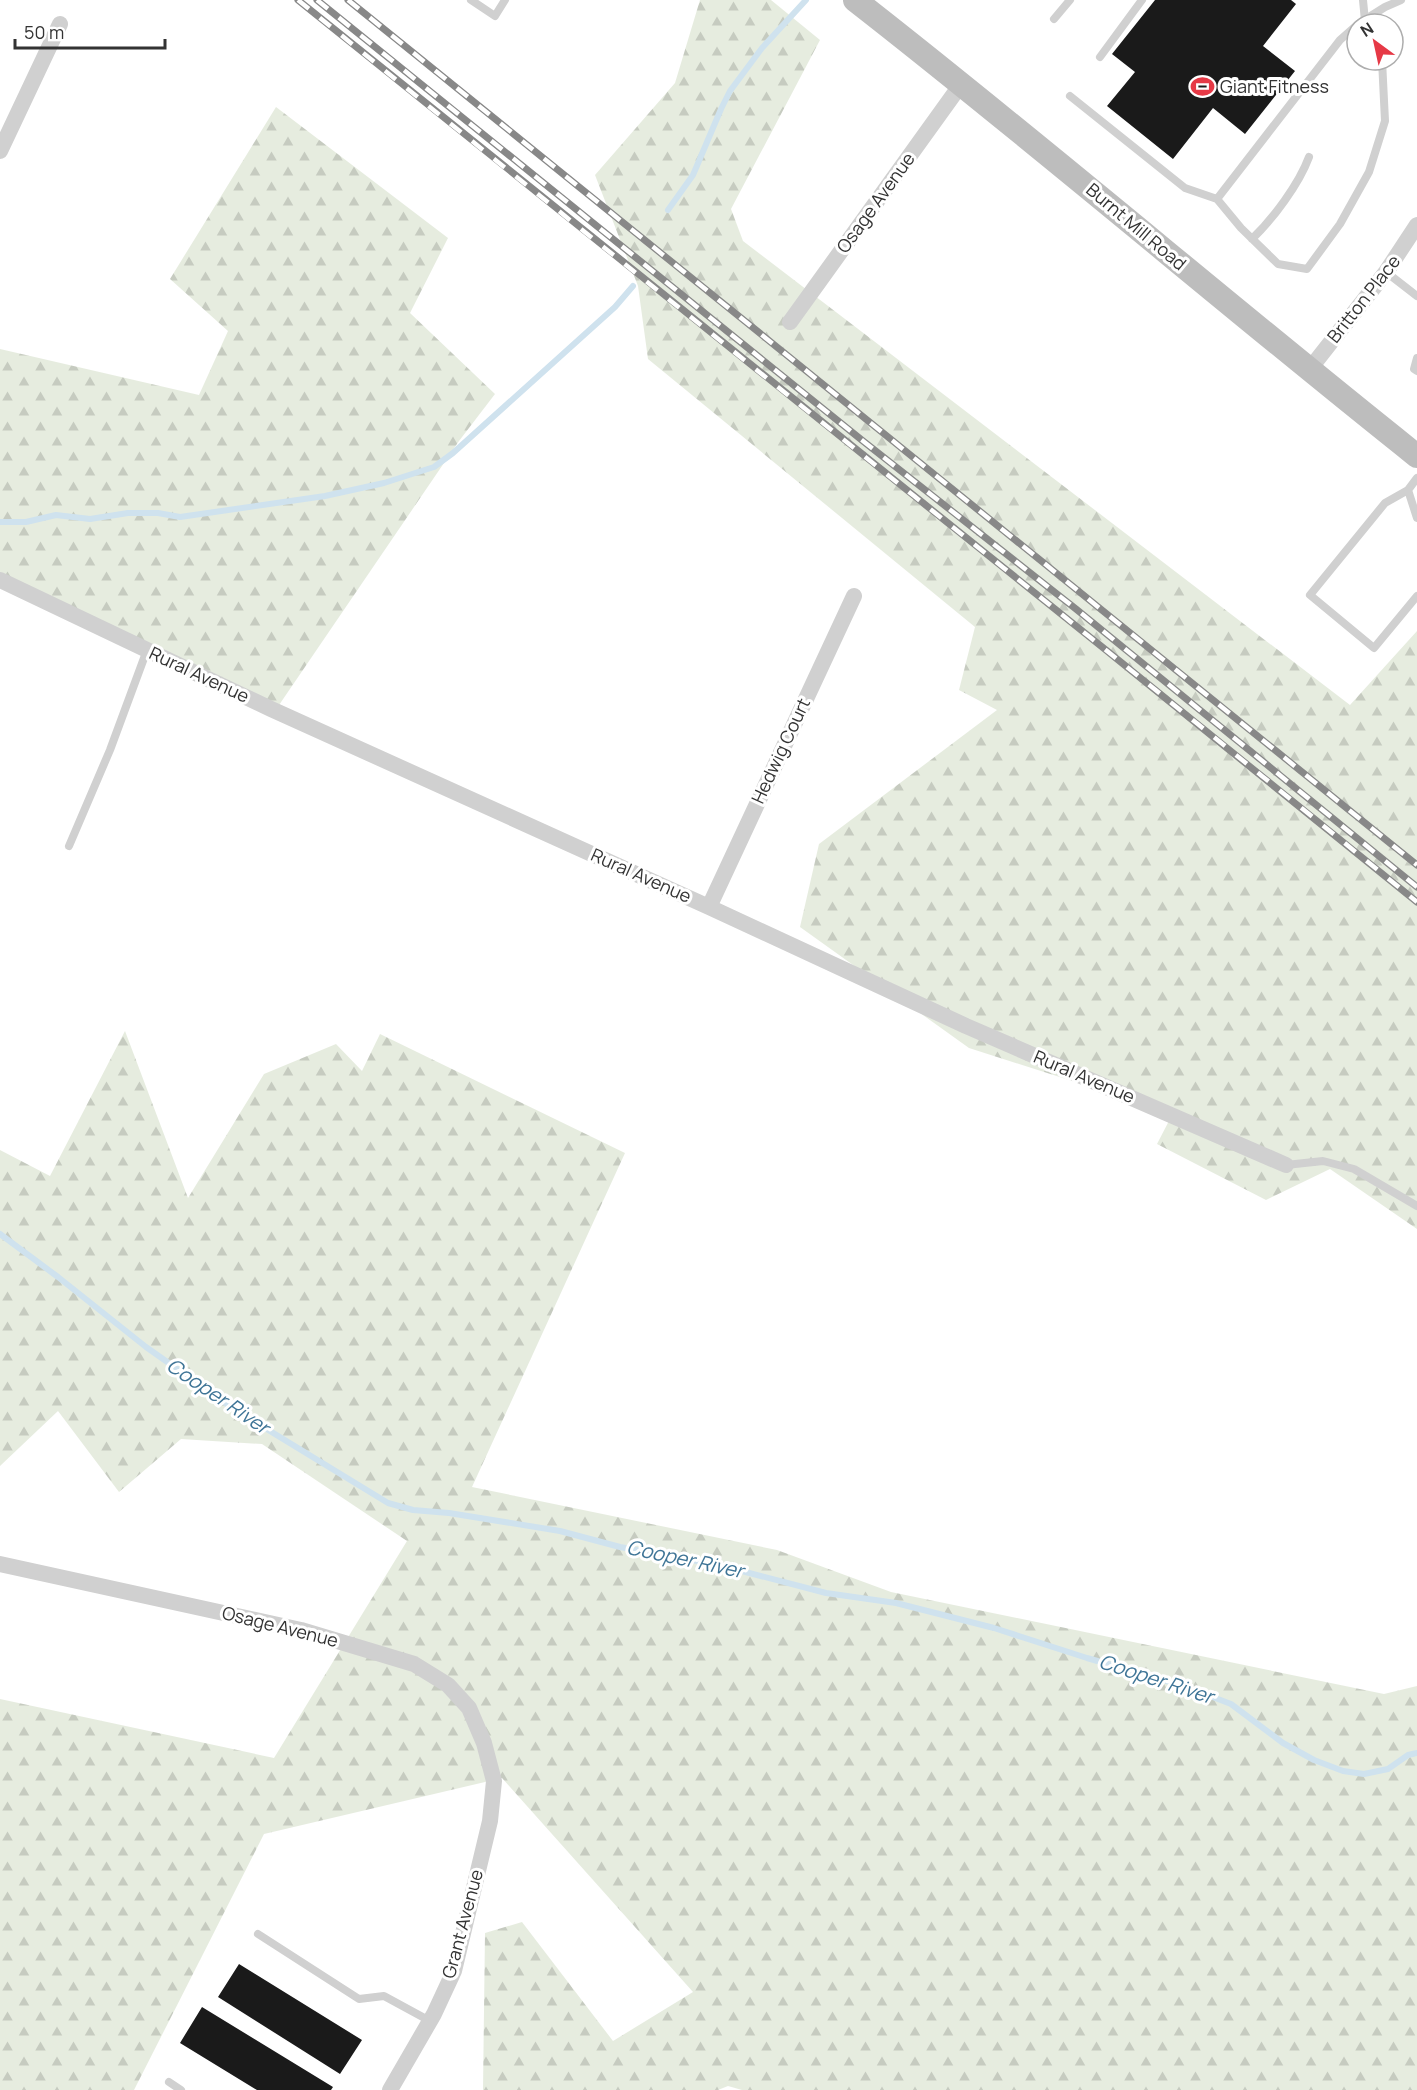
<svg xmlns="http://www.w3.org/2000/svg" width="1417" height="2090" viewBox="0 0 1417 2090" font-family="Manrope,sans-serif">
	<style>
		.forest { fill: url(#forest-firs) }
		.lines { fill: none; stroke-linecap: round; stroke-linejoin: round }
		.stream { stroke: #cfe2ee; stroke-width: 6 }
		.building { fill: #1a1a1a }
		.lane { stroke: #d0d0d0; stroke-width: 8 }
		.street { stroke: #d0d0d0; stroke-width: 16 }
		.secondary { stroke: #bdbdbd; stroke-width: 24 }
		.rail-casing { stroke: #888; stroke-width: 7 }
		.rail { stroke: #fff; stroke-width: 4.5; stroke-dasharray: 14; stroke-linecap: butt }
		.labels { text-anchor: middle; stroke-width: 6; stroke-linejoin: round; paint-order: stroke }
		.poi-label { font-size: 18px; fill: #333; stroke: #fff; text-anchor: start }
		.street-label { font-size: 18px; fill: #333; stroke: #fff }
		.water-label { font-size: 20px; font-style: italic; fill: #3f7597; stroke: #fff }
	</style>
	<defs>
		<pattern id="forest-firs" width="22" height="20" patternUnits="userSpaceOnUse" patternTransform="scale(1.5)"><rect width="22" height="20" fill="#e6ecdf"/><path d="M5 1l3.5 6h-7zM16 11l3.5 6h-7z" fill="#c6cbc0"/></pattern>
	</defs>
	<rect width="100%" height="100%" fill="#fff"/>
	<path class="forest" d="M700,0H771L820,40L731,209L743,241L1350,705L1417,631V1229L1330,1169L1266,1200L1157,1144L1171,1117L1094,1088L969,1048L800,927L819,844L997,710L959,690L975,627L648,359L638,286L595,175L675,83Z
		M276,107L448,238L410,313L495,394L459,441L277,708L0,577V349L199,395L228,331L170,279Z
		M125,1031L188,1198L264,1074L336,1044L362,1071L380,1034L625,1153L472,1487L777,1550L891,1592L1384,1694L1417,1686V2090H742L728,2086L718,2090H483L485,1933L522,1922L613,2041L693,1992L502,1778L264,1834L134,2090H0V1699L274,1758L407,1541L262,1444L181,1439L119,1492L58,1411L0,1466V1150L50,1176Z"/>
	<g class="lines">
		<path class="stream" d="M668,210L693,175L721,109L730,91L762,48L806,0
			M0,522H26L56,515L90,519L128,513H158L180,517L325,496L384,483L434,467L453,453L615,307L633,286
			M0,1234L58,1277L146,1347L234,1409L388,1503L413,1510L449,1513L560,1531L620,1547L719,1565L826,1593L896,1603L994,1628L1087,1658L1184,1686L1231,1704L1283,1743L1314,1760L1343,1771L1364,1774L1388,1769L1408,1755L1417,1753"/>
	</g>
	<path class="building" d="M1155,0H1291L1296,4L1263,46L1295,71L1245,134L1213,108L1173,159L1107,106L1135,72L1112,54Z
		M239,1964L362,2040L340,2074L218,1997Z
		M202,2007L333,2087L331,2090H257L180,2043Z"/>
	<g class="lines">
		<path class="lane" d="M471,0L495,16L505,0
			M1363,0L1365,21
			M1054,19L1070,0
			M1358,24L1385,7L1401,0
			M1357,25L1340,40L1217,199L1241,228L1278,264L1307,269L1340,224L1369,172L1385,121L1382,60
			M1100,57L1142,0
			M1070,96L1185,188L1217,199
			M1252,239C1273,219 1299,184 1309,157
			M1386,272L1417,296
			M1417,358L1414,369L1417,371
			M1417,478L1408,490L1385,503L1310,595L1374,648L1417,596
			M1408,490L1417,518
			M69,846L110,750L147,650
			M1286,1165L1323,1161L1354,1169L1417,1206
			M258,1934L359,1999L384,1996L430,2021
			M169,2082L181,2090"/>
		<path class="street" d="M0,151L60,24
			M790,322L962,83
			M1309,370L1386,272L1417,225
			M0,580L271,709L709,907L966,1026L1286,1165
			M709,907L854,596
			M0,1564L301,1630L414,1664L448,1685L469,1708L484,1743L494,1781L490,1821L454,1971L434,2014L390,2090"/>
		<path class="secondary" d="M855,0C1045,148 1228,306 1417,456"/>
		<defs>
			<path id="rail" d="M298,0C670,303 1046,599 1417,902
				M317,0L863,441L1076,609L1417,887
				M348,0L1417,865"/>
		</defs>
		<use href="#rail" class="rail-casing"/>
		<use href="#rail" class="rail"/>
	</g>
	<defs>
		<symbol id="stadium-bare" viewBox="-9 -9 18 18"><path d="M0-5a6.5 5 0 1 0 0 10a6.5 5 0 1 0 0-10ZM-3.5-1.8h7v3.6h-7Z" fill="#e63946" stroke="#fff" stroke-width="2.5" paint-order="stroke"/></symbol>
	</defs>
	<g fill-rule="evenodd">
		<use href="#stadium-bare" x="1186" y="70" width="33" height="33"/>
	</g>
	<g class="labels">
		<g class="poi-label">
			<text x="1220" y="93">Giant Fitness</text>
		</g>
		<g class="street-label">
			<text transform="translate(876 203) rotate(-54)" y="6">Osage Avenue</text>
			<text transform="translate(1136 227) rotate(40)" y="6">Burnt Mill Road</text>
			<text transform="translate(1364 299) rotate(-52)" y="6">Britton Place</text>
			<text transform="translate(199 675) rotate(25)" y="6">Rural Avenue</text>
			<text transform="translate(781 751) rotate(-65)" y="6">Hedwig Court</text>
			<text transform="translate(641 876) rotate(24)" y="6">Rural Avenue</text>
			<text transform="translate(1084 1077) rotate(23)" y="6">Rural Avenue</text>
			<text transform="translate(280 1627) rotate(14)" y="6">Osage Avenue</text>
			<text transform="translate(463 1924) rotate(-75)" y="6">Grant Avenue</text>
		</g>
		<g class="water-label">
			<text transform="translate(218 1396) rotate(34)" y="7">Cooper River</text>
			<text transform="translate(685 1559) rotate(12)" y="7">Cooper River</text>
			<text transform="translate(1156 1679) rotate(18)" y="7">Cooper River</text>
		</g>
	</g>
	<g transform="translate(1375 42) rotate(327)"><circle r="28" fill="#ffffff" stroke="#adadad" stroke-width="1.5"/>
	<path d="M0-4.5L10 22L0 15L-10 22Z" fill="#e63946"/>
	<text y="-9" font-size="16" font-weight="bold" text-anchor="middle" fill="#333333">N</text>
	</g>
	<path d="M15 39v9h150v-9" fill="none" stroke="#333333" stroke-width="3"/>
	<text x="24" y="39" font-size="18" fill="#333333" stroke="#ffffff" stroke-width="4.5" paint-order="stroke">50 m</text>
</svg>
